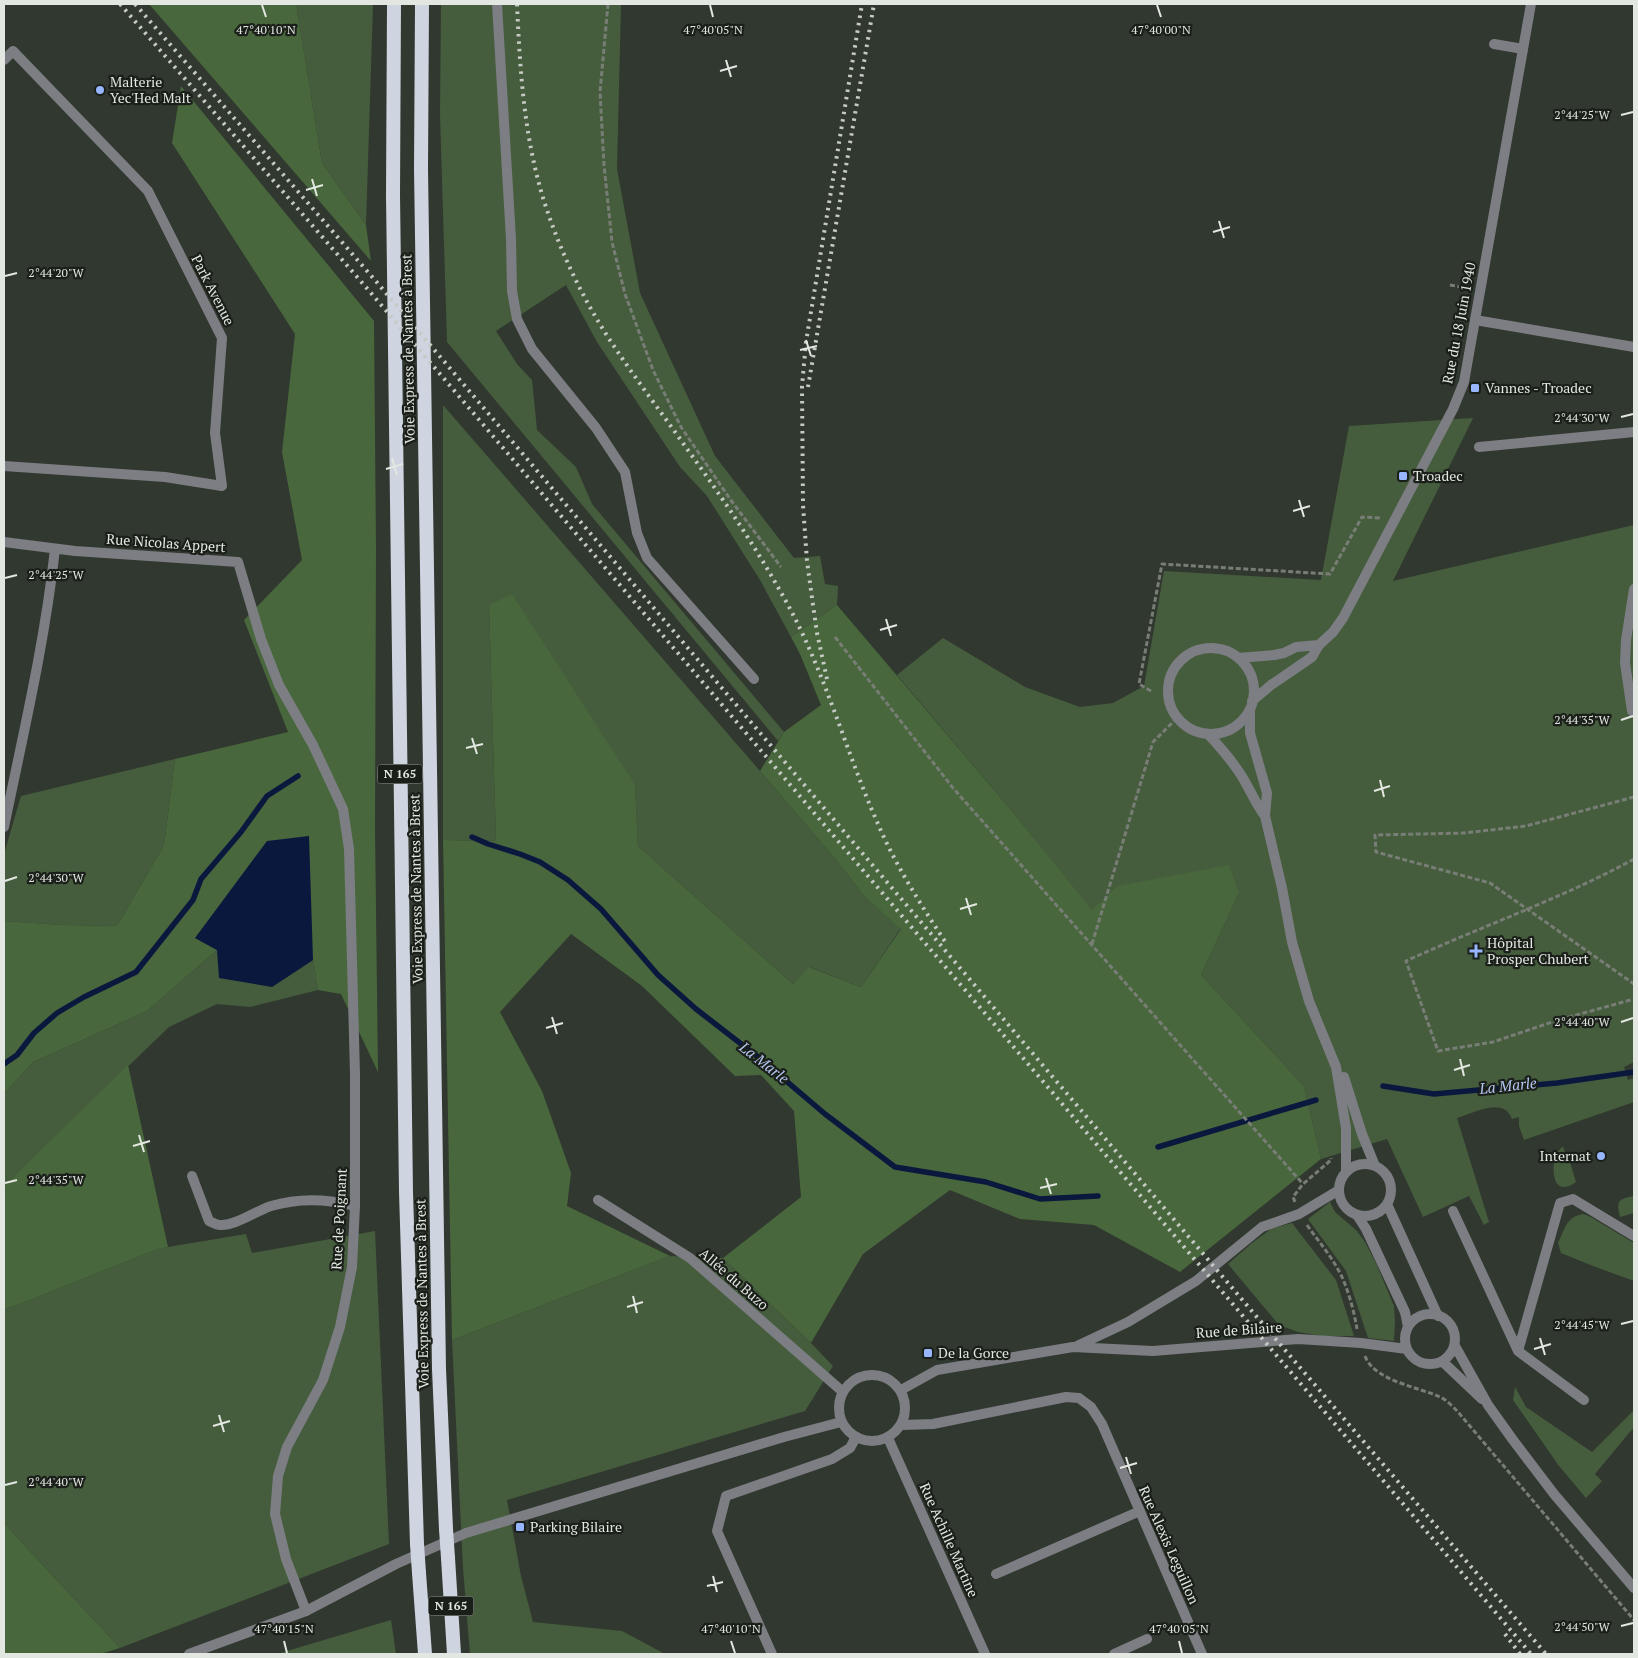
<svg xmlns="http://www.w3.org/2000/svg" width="1638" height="1658" viewBox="0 0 1638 1658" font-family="'PT Serif',serif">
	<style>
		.green { fill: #455d3d }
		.forest { fill: #48673c }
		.water { fill: #0b183e }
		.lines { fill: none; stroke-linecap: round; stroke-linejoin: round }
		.stream { stroke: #0b183e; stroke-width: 5.5 }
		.path { stroke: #787e76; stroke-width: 3; stroke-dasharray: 5 2.5; stroke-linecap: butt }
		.service { stroke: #7c7e83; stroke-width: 10 }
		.minor { stroke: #7c7e83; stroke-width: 10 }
		.tertiary { stroke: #7c7e83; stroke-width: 10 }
		.trunk { stroke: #ced4e0; stroke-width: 14 }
		.rail { stroke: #c5cac4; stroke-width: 4; stroke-dasharray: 2.5 5; stroke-linecap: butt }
		.trunk-bridge { stroke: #ced4e0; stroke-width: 14 }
		.ticks { fill: none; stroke: #e2e7e1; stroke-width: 2 }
		.poi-dot { fill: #98b6fd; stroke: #1b1f1a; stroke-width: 2 }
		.labels { text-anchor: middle; stroke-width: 4.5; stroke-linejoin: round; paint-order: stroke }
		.shield { fill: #1b1f1a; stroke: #a6aba5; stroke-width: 1 }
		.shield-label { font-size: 12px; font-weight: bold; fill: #e2e7e1 }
		.poi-label { font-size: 14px; fill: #e2e7e1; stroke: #1b1f1a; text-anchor: start }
		.street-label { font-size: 14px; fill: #e2e7e1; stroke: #1b1f1a }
		.water-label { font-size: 15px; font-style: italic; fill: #b4c7f2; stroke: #1b1f1a }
		.ticks-label { font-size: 12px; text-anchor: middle; fill: #e2e7e1; stroke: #1b1f1a; stroke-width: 4.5; stroke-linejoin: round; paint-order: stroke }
	</style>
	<rect width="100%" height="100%" fill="#31382f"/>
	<path class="green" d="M296,4H373L366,225L322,163Z
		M441,4H621L617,169L640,293L715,456L794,558L820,556L825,584L838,586L837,605L791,637L760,580L707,496L680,467L597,342L566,285L496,331L517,364L532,380L537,430L576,467L592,504L784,732L778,741L447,342L440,114Z
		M443,405L760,771L837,861L864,896L901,928L861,987L810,967L793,984L638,846L635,785L489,605L496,841L443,840Z
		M1473,418L1393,581L1634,525V1062L1624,1067L1628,1080L1634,1078V1102L1524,1140L1519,1126V1117L1512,1119C1504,1096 1474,1113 1457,1118L1489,1222L1484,1225L1469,1196L1423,1217L1387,1139L1321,1159L1304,1086L1201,975L1239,893L1092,911L1012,811L897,675L943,638L1025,687L1080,707L1113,703L1144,686L1164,571L1321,580L1349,426Z
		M175,759L164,845L117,926L62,925L4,921V854L21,796Z
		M217,950L272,987L313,960L318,990L250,1007L217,1004L169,1027L4,1186V1094L33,1062L147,1011Z
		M1563,1146L1565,1154L1567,1153L1576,1182C1573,1184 1568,1187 1565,1187C1551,1188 1553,1164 1555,1156C1556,1152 1561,1149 1563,1146Z
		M1634,1196V1213L1620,1217C1616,1201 1618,1199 1634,1196Z
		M1330,1202L1335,1212L1357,1231L1365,1242L1376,1263L1394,1306L1395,1321L1394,1341L1368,1338L1346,1271L1308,1219Z
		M1583,1214L1589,1216L1634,1243V1281L1593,1266L1561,1253L1558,1243C1565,1229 1566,1217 1583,1214Z
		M1292,1223L1336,1280L1354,1336H1322L1298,1332L1279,1325L1228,1264L1252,1243L1271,1229Z
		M375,1231L389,1544L120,1648L12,1532L4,1522V1309L20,1304L158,1249L168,1247L246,1234L252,1253Z
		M670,1256L723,1258L811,1343L833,1366L805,1411L507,1500L521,1576L533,1622L622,1631L665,1654H470L463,1568L452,1340Z
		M1515,1387L1526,1407L1592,1452L1634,1410V1427L1595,1474L1602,1481L1586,1498L1559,1466L1513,1400Z
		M391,1620L396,1654H277Z"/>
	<path class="forest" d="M149,4H296L322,163L366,225L371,261Z
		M181,86L374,321L376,549L375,829L378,1072L341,994L318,990L313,960L195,938L217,950L147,1011L33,1062L4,1094V921L62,925L117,926L164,845L175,759L288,732L244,620L302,560L282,452L295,334L172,143Z
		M512,594L635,785L638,846L793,984L809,967L861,987L901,929L864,896L837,861L760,771L784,732L821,705L800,654L791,637L837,605L1012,811L1092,910L1118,886L1229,865L1239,893L1201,975L1304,1086L1321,1159L1180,1272L1094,1225L1020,1219L950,1190L863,1254L811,1343L723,1258L801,1197L794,1111L761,1075L735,1076L642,986L571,934L500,1012L542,1091L571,1173L567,1206L670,1256L452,1340L443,840L496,841L489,605Z
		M128,1065L168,1247L158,1249L20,1304L4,1309V1186Z
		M4,1522L12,1532L120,1648L100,1654H4Z"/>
	<path class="water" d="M309,836L313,960L272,987L219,978L217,950L195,938L267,841Z"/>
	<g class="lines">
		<path class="stream" d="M472,837L488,844L520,854L540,862L568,880L601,909L658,975L696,1009L758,1057L825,1114L895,1167L986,1182L1040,1199L1098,1196
			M4,1064L17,1055L34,1033L57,1013L84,997L136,972L193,900L201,879L241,832L267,796L298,776
			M1383,1086L1434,1094L1557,1083L1634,1072
			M1158,1147L1316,1100"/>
		<path class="path" d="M608,4L600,92L604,165L612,242L625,294L653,370L681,427L730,499L781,567
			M1450,285L1467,288
			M835,637L953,788L1303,1184
			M1151,691L1139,684L1162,564L1330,574L1362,517L1381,518
			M1634,797L1526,826L1464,833L1375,835L1376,852L1490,883L1634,984
			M1634,859C1561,899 1482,926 1406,961L1438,1051L1493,1042L1555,1021L1634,999
			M1092,944L1153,742L1177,718
			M1295,1202L1293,1197L1303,1184L1331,1160V1158
			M1307,1225C1319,1242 1333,1258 1342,1277C1349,1293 1354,1311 1357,1329
			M1365,1356C1374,1381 1419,1387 1440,1397C1447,1400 1453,1407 1458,1412L1634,1620"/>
		<path class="service" d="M497,4L511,239L512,291L517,319L532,349L596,428L625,472L637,533L647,558L754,679
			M1494,44L1523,49
			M1479,447L1634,432
			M1634,589L1626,640L1625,663L1632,711L1634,713
			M192,1176L209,1221C212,1222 216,1225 220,1225C235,1226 256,1211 271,1206C298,1198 328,1199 355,1206
			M598,1200L690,1258L843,1392
			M1453,1211L1518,1351L1584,1400
			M1518,1351L1560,1203L1573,1199L1634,1236
			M996,1574L1140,1511
			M1114,1654L1147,1639"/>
		<path class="minor" d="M4,60L13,51L148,191L222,338L215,433L222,486L165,477L4,466
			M1475,320L1634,347
			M4,542L75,551L238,562L261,639L279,685L313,745L343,809L349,849L355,1074V1206L352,1267L340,1327L323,1380L287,1447L278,1476L275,1514L286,1559L306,1611
			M4,827C23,735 45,642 55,549
			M902,1425L933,1424L1066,1397L1079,1398L1091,1407L1102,1424L1202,1654
			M888,1438L985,1654
			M772,1654L717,1531L726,1496L832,1459L850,1448L856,1437"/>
		<path class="tertiary" d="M1168 691a43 43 0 1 1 86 0a43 43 0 1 1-86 0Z
			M1238,658L1274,655L1284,653L1296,647L1319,645
			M1252,701L1271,685L1312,657L1319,645L1333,632L1343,618L1453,409L1464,382L1531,4
			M1250,711V733L1267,793L1265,816L1282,888L1292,942L1309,1001L1336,1067L1346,1128V1172
			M1209,735C1221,748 1232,761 1241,775C1250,789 1255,803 1265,816
			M1344,1077L1362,1134L1375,1166
			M1339 1190a26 26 0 1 1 52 0a26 26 0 1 1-52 0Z
			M1387,1204L1438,1316
			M1357,1215L1366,1229L1405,1312L1408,1327
			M1405 1339a25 25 0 1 1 50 0a25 25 0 1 1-50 0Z
			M1077,1346L1128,1322L1196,1281L1262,1227L1299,1214L1339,1190
			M1455,1346L1488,1405L1513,1440L1554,1494L1634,1588
			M1443,1362L1482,1399
			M839 1408a33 33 0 1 1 66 0a33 33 0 1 1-66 0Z
			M901,1390L937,1370L1073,1347L1153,1351L1298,1339L1361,1343L1407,1349
			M189,1654L306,1611L396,1564L466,1533L784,1437L841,1422"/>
		<path class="trunk" d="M394,4L393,195L406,1192L417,1544
			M422,4L421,169L439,1369L446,1529
			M448,1558L454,1654
			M419,1573L425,1654"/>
		<path class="rail" d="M120,4L371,293L1531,1654
			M135,4L374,279L1285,1350L1546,1654
			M517,4C520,71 524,137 544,201C559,248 580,293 606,334C631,373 659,409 685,446C722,497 758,550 788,605C826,675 846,752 878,824C896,866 921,905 946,943
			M808,387L874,4
			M827,679L817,633L813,605L807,561L803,505L802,386L806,342L862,4
			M1505,1634L1520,1654"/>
		<path class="trunk-bridge" d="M446,1529L448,1558
			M417,1544L419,1573"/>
	</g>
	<path class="ticks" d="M262,5L266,17M710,5L713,17M1157,5L1161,17M726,60L731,77M720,71L737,66M1621,115L1633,112M312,179L317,196M306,190L323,185M1219,221L1224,238M1213,232L1230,227M5,276L17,273M806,340L811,356M800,350L817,346M1621,417L1633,414M392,458L397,475M386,469L403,464M1299,500L1304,517M1293,511L1310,506M5,578L17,575M886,619L891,636M880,630L897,625M1621,720L1633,716M472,738L477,754M466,748L483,744M1380,780L1384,797M1374,791L1390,786M5,881L17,877M966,898L971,915M960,909L977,904M552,1017L557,1034M1621,1022L1633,1018M546,1028L563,1023M1460,1059L1464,1076M1454,1070L1470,1065M139,1135L144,1152M133,1146L150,1141M1046,1178L1051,1194M5,1183L17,1180M1040,1188L1057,1184M633,1296L637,1313M627,1307L643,1302M1621,1324L1633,1321M1540,1338L1545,1355M1534,1349L1551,1344M219,1415L224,1432M213,1426L230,1421M1126,1457L1131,1474M1120,1468L1137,1463M5,1485L17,1482M713,1576L717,1592M707,1586L723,1582M1621,1626L1633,1623M284,1641L287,1653M731,1641L735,1653M1179,1641L1182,1653"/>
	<g class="poi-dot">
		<circle cx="100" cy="90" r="5"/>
		<rect x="1470" y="383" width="10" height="10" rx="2.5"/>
		<rect x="1398" y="471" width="10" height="10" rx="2.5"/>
		<path d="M1473.5 943.5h5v5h5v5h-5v5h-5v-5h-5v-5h5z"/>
		<circle cx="1601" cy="1156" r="5"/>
		<rect x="923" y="1348" width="10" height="10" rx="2.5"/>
		<rect x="515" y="1522" width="10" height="10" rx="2.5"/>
	</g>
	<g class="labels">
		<g class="shield">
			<rect x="377.5" y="764.5" width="45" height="19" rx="4"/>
			<rect x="428.5" y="1596.5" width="45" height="19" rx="4"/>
		</g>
		<g class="shield-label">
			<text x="400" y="778">N 165</text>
			<text x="451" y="1610">N 165</text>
		</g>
		<g class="poi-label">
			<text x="110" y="87">Malterie<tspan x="110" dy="16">Yec'Hed Malt</tspan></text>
			<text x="1485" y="393">Vannes - Troadec</text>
			<text x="1413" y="481">Troadec</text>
			<text x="1487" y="948">Hôpital<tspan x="1487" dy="16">Prosper Chubert</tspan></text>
			<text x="1591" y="1161" text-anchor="end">Internat</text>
			<text x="938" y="1358">De la Gorce</text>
			<text x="530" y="1532">Parking Bilaire</text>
		</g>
		<g class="street-label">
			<text transform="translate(213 290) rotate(63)" y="5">Park Avenue</text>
			<text transform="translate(1459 323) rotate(-79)" y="5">Rue du 18 Juin 1940</text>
			<text transform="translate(408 349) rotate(-91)" y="5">Voie Express de Nantes à Brest</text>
			<text transform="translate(166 543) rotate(4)" y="5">Rue Nicolas Appert</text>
			<text transform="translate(416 889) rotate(-91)" y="5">Voie Express de Nantes à Brest</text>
			<text transform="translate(339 1219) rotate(-87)" y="5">Rue de Poignant</text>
			<text transform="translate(734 1279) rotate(41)" y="5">Allée du Buzo</text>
			<text transform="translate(422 1294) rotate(-91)" y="5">Voie Express de Nantes à Brest</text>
			<text transform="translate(1239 1330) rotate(-4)" y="5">Rue de Bilaire</text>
			<text transform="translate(949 1540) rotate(66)" y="5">Rue Achille Martine</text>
			<text transform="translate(1169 1545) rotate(66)" y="5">Rue Alexis Leguillon</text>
		</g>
		<g class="water-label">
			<text transform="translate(764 1063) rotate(38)" y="5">La Marle</text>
			<text transform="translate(1508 1086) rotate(-6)" y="5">La Marle</text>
		</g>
	</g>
	<g class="ticks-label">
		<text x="266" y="34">47°40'10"N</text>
		<text x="713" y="34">47°40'05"N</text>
		<text x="1161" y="34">47°40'00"N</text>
		<text x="1582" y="119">2°44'25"W</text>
		<text x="56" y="277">2°44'20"W</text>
		<text x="1582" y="422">2°44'30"W</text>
		<text x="56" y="579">2°44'25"W</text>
		<text x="1582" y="724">2°44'35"W</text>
		<text x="56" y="882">2°44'30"W</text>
		<text x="1582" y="1026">2°44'40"W</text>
		<text x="56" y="1184">2°44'35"W</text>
		<text x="1582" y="1329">2°44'45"W</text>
		<text x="56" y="1486">2°44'40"W</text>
		<text x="1582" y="1631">2°44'50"W</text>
		<text x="284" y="1633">47°40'15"N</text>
		<text x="731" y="1633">47°40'10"N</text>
		<text x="1179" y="1633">47°40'05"N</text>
	</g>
	<rect width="1638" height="1658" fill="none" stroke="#e2e7e1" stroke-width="10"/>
</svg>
